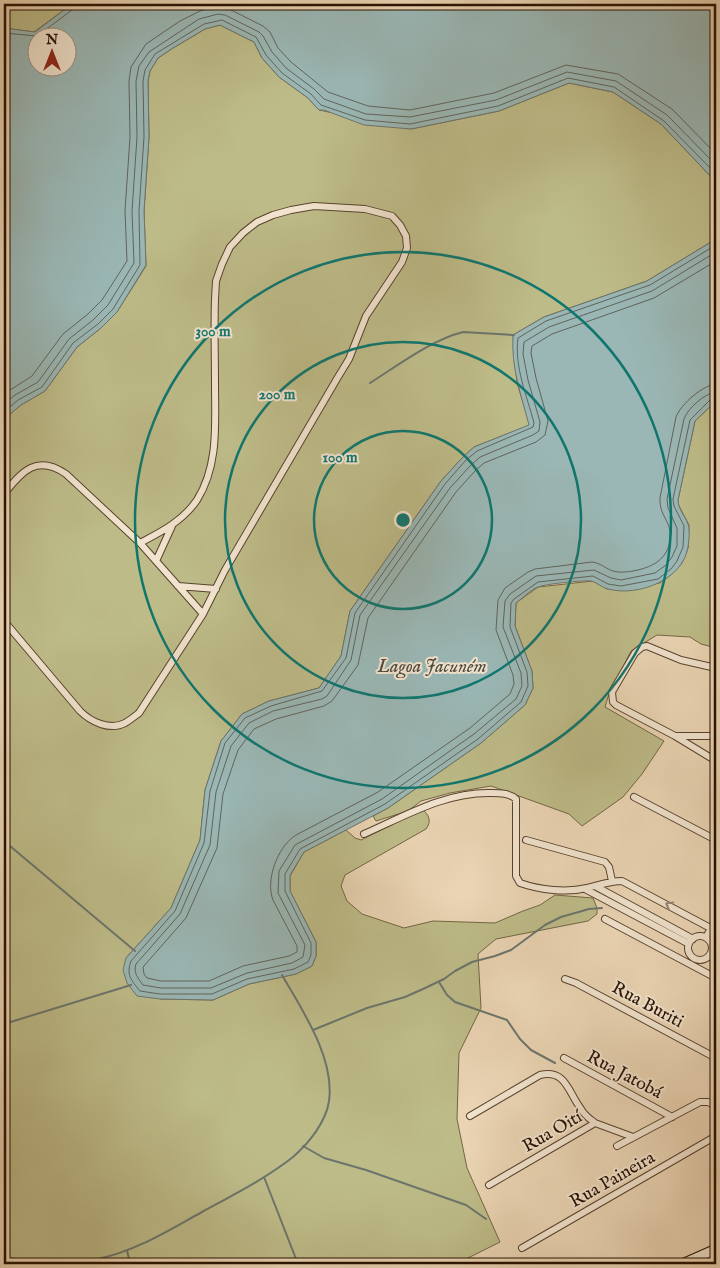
<svg xmlns="http://www.w3.org/2000/svg" width="720" height="1268" viewBox="0 0 720 1268" font-family="'IM FELL English',serif">
	<style>
		.green { fill: #bdbb88; stroke: #726644 }
		.water { fill: #9ab7b5; stroke: #6c756d; fill-rule: evenodd }
		.lines { fill: none; stroke-linecap: round; stroke-linejoin: round }
		.shore { stroke: #60645b; stroke-width: 1 }
		.stream { stroke: #6c756d; stroke-width: 2 }
		.street-casing { stroke: #58422e; stroke-width: 8 }
		.secondary-casing { stroke: #271101; stroke-width: 11 }
		.street { stroke: #f1e3ce; stroke-width: 6 }
		.secondary { stroke: #f1e3ce; stroke-width: 9 }
		.oneway { stroke: #968472 }
		.ring { fill: none; stroke: #0f766e; stroke-width: 2.5 }
		.labels { text-anchor: middle; stroke-width: 4; stroke-linejoin: round; paint-order: stroke }
		.street-label { font-size: 18px; fill: #271101; stroke: #f1e3ce }
		.water-label { font-size: 19px; font-style: italic; fill: #4f4b40; stroke: #f1e3ce }
		.centre { fill: #0f766e; stroke: #f1e3ce; stroke-width: 2.5 }
		.ring-label { font-size: 15px; text-anchor: middle; font-weight: bold; fill: #0f766e; stroke: #f1e3ce; stroke-width: 4; stroke-linejoin: round; paint-order: stroke }
	</style>
	<rect width="100%" height="100%" fill="#ead4b3"/>
	<filter id="stains"><feTurbulence type="fractalNoise" baseFrequency=".004" numOctaves="4"/><feColorMatrix values="0 0 0 0 .2 0 0 0 0 .09 0 0 0 0 .02 0 0 0 .5 -.17"/></filter>
	<radialGradient id="worn" r=".72"><stop offset=".6" stop-color="#630" stop-opacity="0"/><stop offset="1" stop-color="#630" stop-opacity=".3"/></radialGradient>
	<path class="green" d="M4,4H72L34,32L4,28Z
		M220,25L254,42L262,58L279,77L308,98L319,110L411,129L499,111L569,83L613,92L661,124L716,182V239L647,281L544,317L513,335L517,383L530,425L474,447L462,458L441,481L350,611L341,656L319,688L269,701L242,714L221,741L205,790L200,840L171,908L126,958L160,999L213,1000L249,984L296,974L312,966L316,956V942L290,891V876L304,852L346,830L355,838L361,840L422,809C429,815 432,821 426,829L345,875L341,886L347,901L362,914L404,928L433,921L495,923L523,911L540,905L555,895L593,898L597,908V914L588,921L496,939L478,954L481,1008L459,1053L457,1119L467,1168L500,1242L456,1264H4V419L21,405L45,391L77,347L101,328L117,312L146,266L144,211L149,137L148,81L150,71L158,58L173,48L205,29Z
		M716,401V648L701,644L690,637L657,635L631,651L608,697L605,707L664,741L642,774L623,797L582,826L569,814L491,786L450,793L421,801L408,811L376,821L373,816L388,808L481,743L525,705L533,688L532,671L515,626L516,603L538,587L593,581L607,589L660,583L674,572L682,563L688,548L689,525L678,504V500L695,421Z"/>
	<path class="water" d="M72,4H716V182L661,124L613,92L569,83L499,111L411,129L364,125L324,110H319L308,98L279,77L262,58L254,42L220,25L205,29L173,48L158,58L150,71L148,81L149,137L144,211L146,265L117,312L101,328L77,347L45,391L21,405L4,419V28L35,32ZM38,38H68V68H38Z
		M716,239V401L695,421L678,500C678,509 685,516 688,524C690,530 689,541 688,547C683,580 638,597 608,589C602,588 597,582 591,581C584,580 545,584 538,587C530,590 523,598 516,603L515,626L532,671L533,688L525,705L481,743L388,808L304,852L290,875V891L316,942V956L312,966L296,974L249,984L213,1000L160,999L137,996L127,983L123,970L126,958L171,908L200,840L205,790L221,741L242,714L269,701L319,688L341,656L350,611L441,481L462,458L474,447L529,425C521,394 511,368 513,335L544,317L647,281Z"/>
	<g class="lines">
		<path class="shore" d="M4,33L37,36L72,10L74,4
			M716,245L650,285L546,321L518,338C514,366 527,396 534,423L533,427L477,451L465,461L445,484L355,613L346,658L322,691L271,706L245,718L225,743L210,791L204,843L175,911L131,961C126,975 131,980 140,991L160,994H212L247,979L294,969L308,962L311,955V943L285,891V874L300,849L385,804L478,739L521,702L528,686L527,672L510,627L511,603L514,599L538,582L593,576L608,584L621,586L658,579L671,569L677,561L683,547L684,526L674,506L673,499L690,420L711,399L716,398
			M716,252L652,291L549,327L524,342L523,354L528,380L540,422L539,431L533,435L480,457L470,466L450,488L360,615L351,660L327,696L322,699L273,711L249,723L231,746L216,792L210,845L180,914L136,964C133,973 138,978 143,985L161,988H211L247,973L292,963L303,957L305,945L278,893L279,871L295,845L382,799L474,734L516,699L522,686L521,673L503,627L505,601L510,594L536,576L594,570L611,578L621,580L655,573L666,565L672,557L677,546V528L668,508L667,499L684,419C688,408 705,393 716,392
			M716,261L654,298L552,334L532,346L531,353L536,378L548,421L545,435L536,442L484,463L475,471L456,492L368,618L358,665L332,701L324,706L276,719L254,729L238,750L223,794L217,848L186,918L143,967L144,974L147,978L161,981H209L243,966L289,956L297,952V946L273,900C265,880 278,846 296,835L378,792L470,728L510,694L514,684L513,675L496,630L498,600L505,588L528,572L535,569L592,562C601,563 606,569 613,571C620,573 626,572 633,571C655,567 672,557 670,531C668,519 659,513 660,498L676,417C681,404 703,385 716,384
			M4,394L32,376L63,334L88,314L102,300L127,261L125,211L130,137L129,81L131,67L146,44L180,21L200,11L218,6L225,7L263,26L270,32L278,48L291,62L328,92L368,106L410,110L494,93L566,65L618,74L672,109L716,154
			M4,404L15,395L38,382L69,339L93,320L108,305L134,263L132,211L137,137L136,81L139,66L149,52L199,19L218,14L225,15L259,32L263,36L272,52L286,68L314,89L324,99L366,114L410,117L496,100L567,72L616,81L667,115L716,165
			M4,412L18,400L42,387L73,343L98,324L113,309L140,265L139,211L144,137L143,81L145,70L155,54L204,24L222,20L256,37L266,55L282,73L311,94L321,105L365,120L410,124L498,106L568,78L614,87L664,121L716,174"/>
		<path class="stream" d="M370,383C397,366 431,340 463,332L514,335
			M4,841L135,951
			M439,982L447,995L455,1002L507,1020L520,1039L531,1050L555,1063
			M4,1024L131,985
			M313,1030L367,1008L405,997L423,989L444,979L455,971L472,962L495,956L511,950L545,925L561,917L589,909L602,908
			M303,1146L324,1158L366,1170L466,1205L486,1219
			M264,1177L298,1264
			M127,1250L130,1264
			M4,1258C33,1260 70,1266 98,1259C136,1251 169,1230 202,1212C233,1195 265,1179 293,1157C309,1143 326,1122 329,1101C335,1058 302,1010 282,975"/>
		<defs>
			<path id="street" d="M4,494C22,471 37,454 66,474L140,543L203,614
				M156,561L172,526
				M178,586L216,589
				M4,621L80,711C91,722 110,731 125,723C130,720 135,716 139,713L203,614L225,570L338,377L349,359L366,316L402,262L407,248L406,236L400,225L392,216L365,209L314,206L291,210L273,215L257,222L243,233L230,247L222,264L216,281L215,299C214,328 215,356 215,384C215,423 219,465 197,500C183,521 161,532 140,543
				M716,668L681,660L647,646L642,647L635,653L612,692L613,702L616,705L675,736L716,761
				M676,736H716
				M634,797L716,840
				M364,834C405,816 445,792 491,793C500,793 509,793 516,799V876L520,883C540,890 566,893 587,888C599,885 610,881 622,881L716,931
				M526,840L605,862L609,867L612,881
				M595,886L693,939
				M585,889L689,944
				M605,919L716,978
				M688 948a12 12 0 1 1 24 0a12 12 0 1 1-24 0Z
				M706,937L716,920
				M709,956L716,960
				M565,979L576,983L716,1058
				M564,1058L672,1117
				M470,1116L540,1075C566,1069 568,1092 581,1109C584,1115 590,1119 595,1123
				M4,1126L5,1131L4,1138
				M617,1146L700,1102H708L716,1106
				M489,1185L595,1123L633,1137
				M522,1248L716,1136"/>
			<path id="secondary" d="M682,1264L716,1249
				M705,1264L716,1259"/>
		</defs>
		<use href="#street" class="street-casing"/>
		<use href="#secondary" class="secondary-casing"/>
		<use href="#street" class="street"/>
		<use href="#secondary" class="secondary"/>
	</g>
	<defs><path id="oneway-chevron" d="M-2-3.5L2.5 0L-2 3.5" fill="none" stroke-width="1.6" stroke-linecap="round" stroke-linejoin="round" transform="scale(1.25)"/></defs>
	<use class="oneway" href="#oneway-chevron" transform="translate(669 905) rotate(-151)"/>
	<g class="ring">
		<circle cx="403" cy="520" r="89"/>
		<circle cx="403" cy="520" r="178"/>
		<circle cx="403" cy="520" r="268"/>
	</g>
	<g class="labels">
		<g class="street-label">
			<text transform="translate(648 1004) rotate(28)" y="6">Rua Buriti</text>
			<text transform="translate(625 1074) rotate(28)" y="6">Rua Jatobá</text>
			<text transform="translate(552 1131) rotate(-30)" y="6">Rua Oití</text>
			<text transform="translate(612 1179) rotate(-30)" y="6">Rua Paineira</text>
		</g>
		<g class="water-label">
			<text x="432" y="672">Lagoa Jacuném</text>
		</g>
	</g>
	<circle cx="403" cy="520" r="8" class="centre"/>
	<g class="ring-label">
		<text x="213" y="336">300 m</text>
		<text x="277" y="399">200 m</text>
		<text x="340" y="462">100 m</text>
	</g>
	<rect width="720" height="1268" fill="none" stroke="#ead4b3" stroke-width="20"/>
	<rect x="5" y="5" width="710" height="1258" fill="none" stroke="#271101" stroke-width="2.5"/>
	<rect x="10" y="10" width="700" height="1248" fill="none" stroke="#271101"/>
	<g transform="translate(52 52)"><circle r="24" fill="#f1e3ce" stroke="#a08f7c"/>
	<path d="M0-4L9 19L0 12L-9 19Z" fill="#8f2418"/>
	<text y="-8" font-size="14" font-weight="bold" text-anchor="middle" fill="#271101">N</text>
	</g>
	<rect width="100%" height="100%" filter="url(#stains)"/>
	<rect width="100%" height="100%" fill="url(#worn)"/>
</svg>
